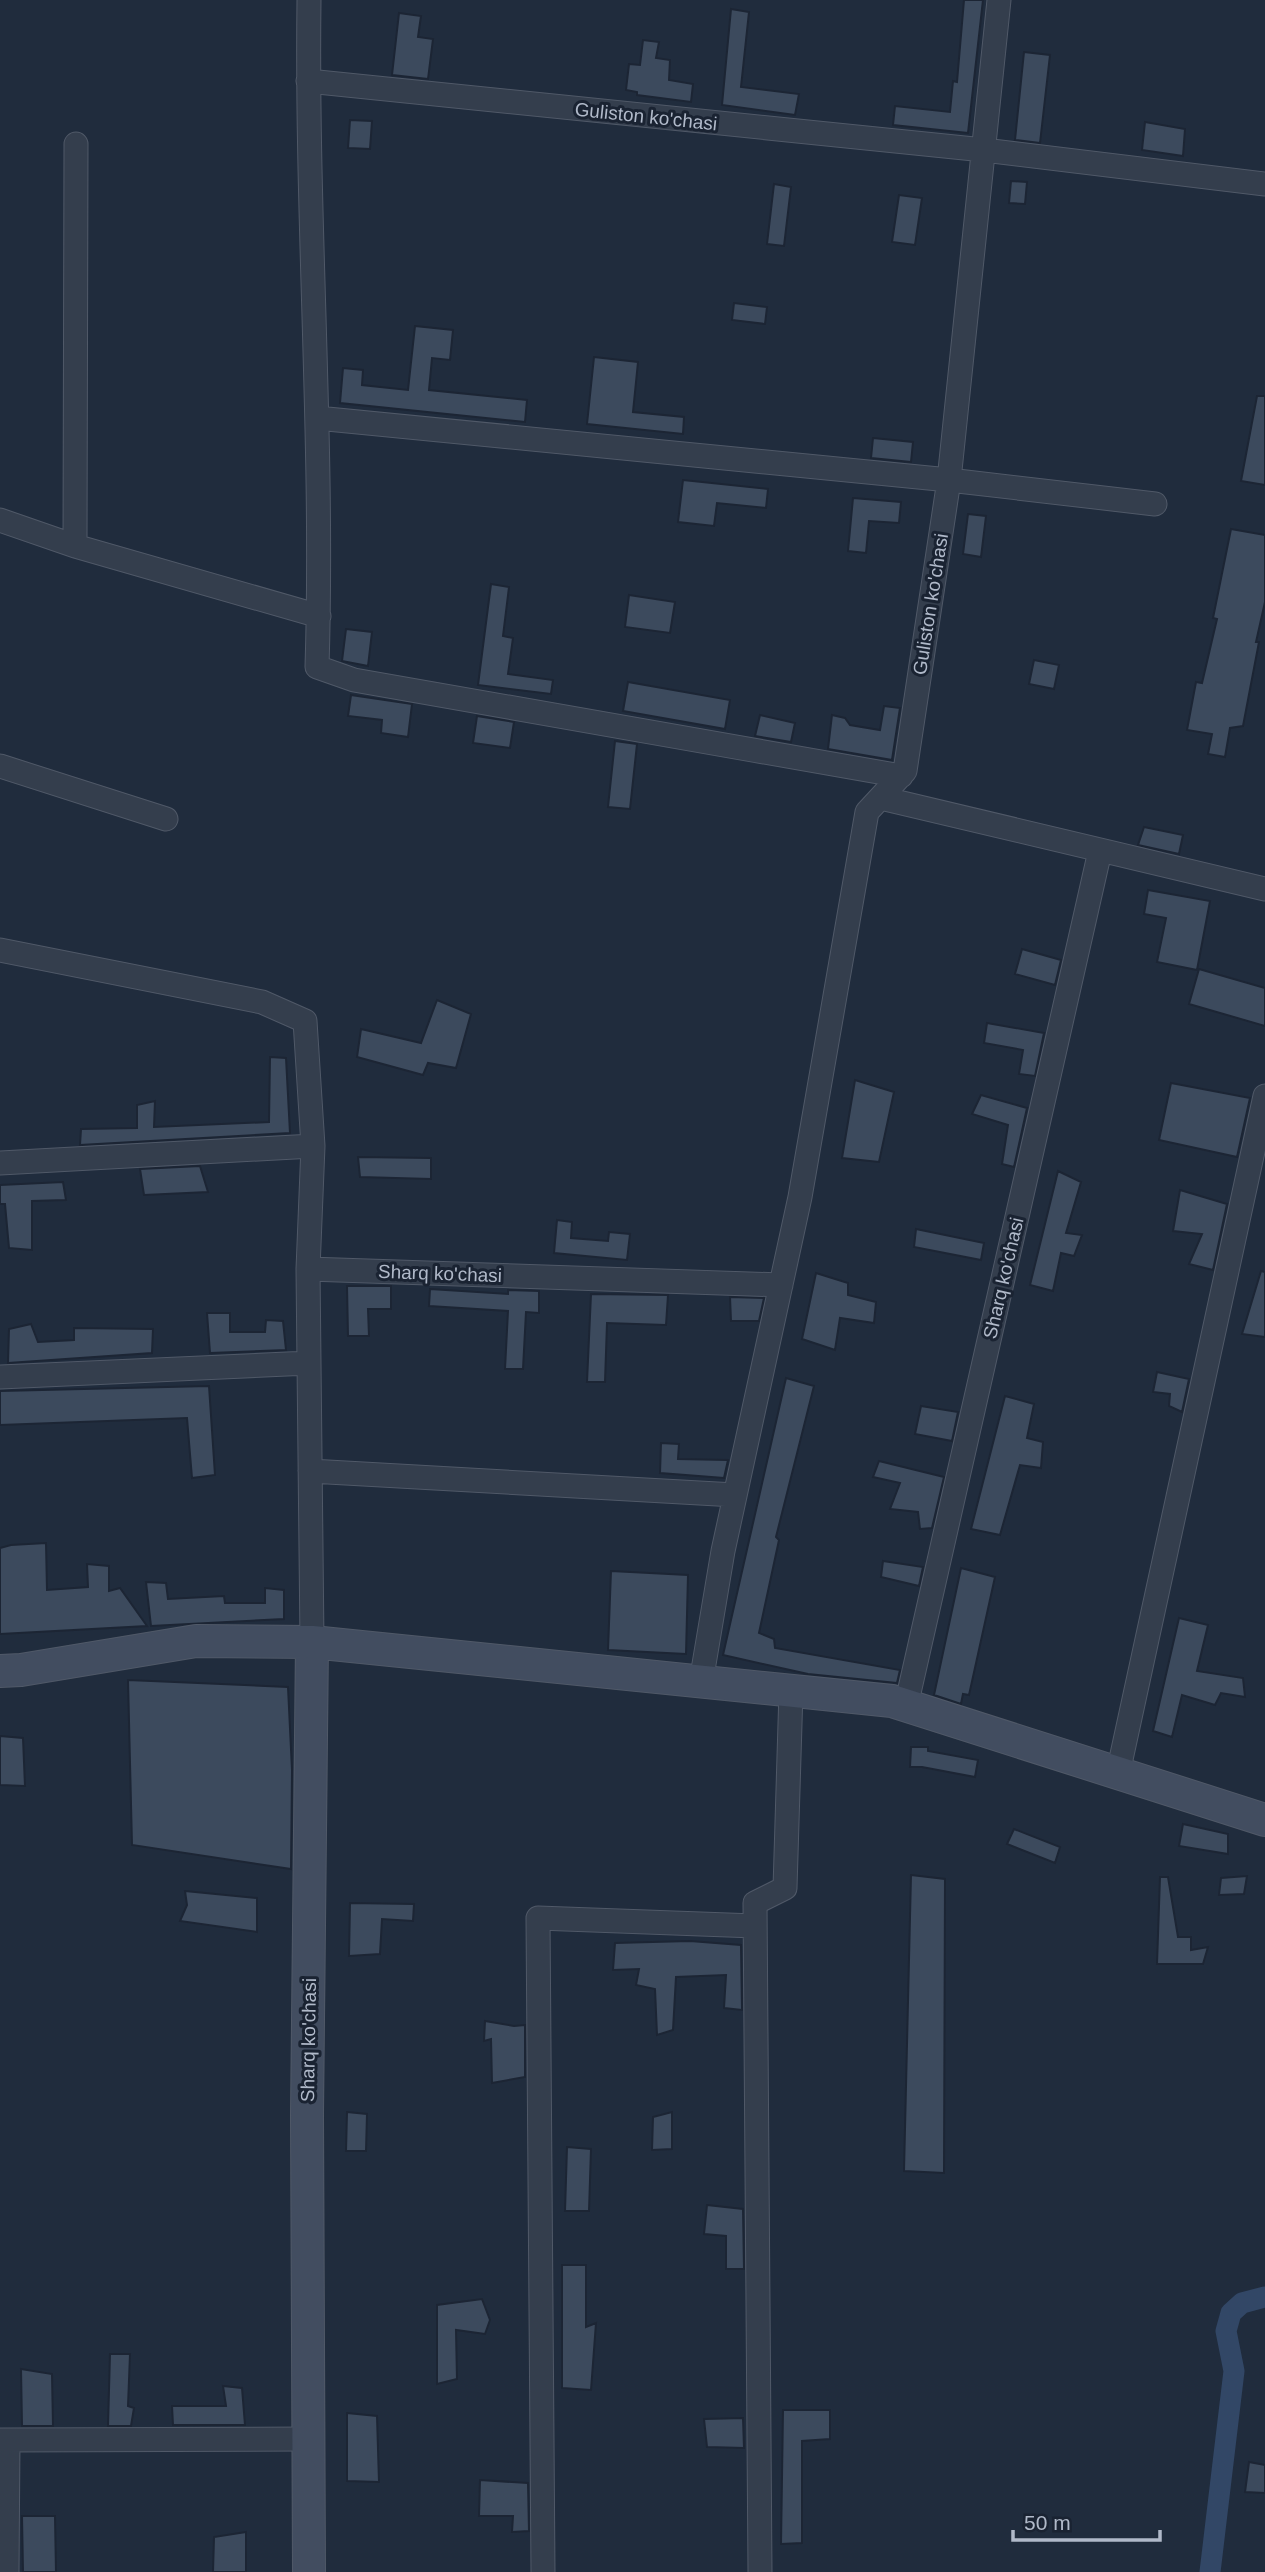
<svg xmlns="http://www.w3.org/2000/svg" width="1265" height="2572" viewBox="0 0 1265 2572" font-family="Helvetica,sans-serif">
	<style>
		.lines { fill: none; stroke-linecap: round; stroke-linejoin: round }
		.canal { stroke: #324766; stroke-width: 21 }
		.building { fill: #3c4a5d; stroke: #1c2534; stroke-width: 2 }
		.street-casing { stroke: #505968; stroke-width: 25 }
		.secondary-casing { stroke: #505968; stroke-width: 34 }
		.street { stroke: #343e4d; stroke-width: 23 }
		.secondary { stroke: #424d60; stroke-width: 32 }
		.labels { text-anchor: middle; stroke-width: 6; stroke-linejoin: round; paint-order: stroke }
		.street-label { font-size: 19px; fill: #b0b9c9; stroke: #1a2332 }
	</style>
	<rect width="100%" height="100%" fill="#202c3d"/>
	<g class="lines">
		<path class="canal" d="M1210,2572L1234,2371L1226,2331L1231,2313L1242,2303L1265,2297"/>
	</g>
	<path class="building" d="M964,0H983L968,133L893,125L895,106L950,112L953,81L957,82Z
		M731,9L749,12L741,87L799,94L795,115L722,105Z
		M399,13L421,16L418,37L433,39L428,79L392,75Z
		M643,40L659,42L656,58L670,60L669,80L693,84L691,102L637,95V92L626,90L629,64L640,65Z
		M1024,52L1050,55L1040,143L1015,140Z
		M350,120L372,121L370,149L348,148Z
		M1145,122L1185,129L1183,156L1142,150Z
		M1011,181L1027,182L1025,204L1009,203Z
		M774,184L791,187L784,246L767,244Z
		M899,195L922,198L915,245L892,242Z
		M734,303L767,307L765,324L732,320Z
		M415,326L453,330L450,360L432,358L429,390L527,400L525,422L340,403L343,368L363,370L362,385L408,390Z
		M594,357L638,362L633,412L684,417L683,434L587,424Z
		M1257,396H1265V485L1241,481Z
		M873,438L913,442L911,462L871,458Z
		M683,480L768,489L766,508L717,503L714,526L678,522Z
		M853,498L901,502L899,523L869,521L866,553L848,551Z
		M968,514L986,516L981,557L963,554Z
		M1231,529L1265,535V602L1256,642H1259L1243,726L1230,728L1225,757L1208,754L1212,734L1187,730L1196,682L1202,683L1217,619L1213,618Z
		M491,584L509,587L503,636L513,638L508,674L553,680L551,694L478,685Z
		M629,595L675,602L670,633L625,627Z
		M346,629L372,632L368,666L342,661Z
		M1034,660L1059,665L1054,689L1029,684Z
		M628,682L730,700L725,729L623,711Z
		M351,695L412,704L408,737L381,733L382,720L348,716Z
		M884,706L900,708L892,760L828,749L832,715L845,718L850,725L880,730Z
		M760,715L795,723L791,742L755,736Z
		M477,716L514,722L510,748L473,743Z
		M615,741L637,744L630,809L608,807Z
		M1144,827L1183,835L1179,854L1138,845Z
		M1148,890L1210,901L1197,970L1157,962L1166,918L1144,914Z
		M1022,949L1061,960L1055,985L1015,974Z
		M1199,969L1265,988V1026L1189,1004Z
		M437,1000L471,1014L456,1068L428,1063L423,1075L357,1057L361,1029L421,1043Z
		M987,1023L1044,1033L1035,1076L1019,1074L1023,1050L984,1043Z
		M270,1057L286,1058L290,1133L80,1145L81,1129L137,1128V1105L155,1101L154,1127L269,1122Z
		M855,1080L894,1092L879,1162L842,1158Z
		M1171,1083L1250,1098L1237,1157L1159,1140Z
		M981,1095L1027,1108L1014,1167L1002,1164L1008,1125L972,1114Z
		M358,1157L431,1158V1179L360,1177Z
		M200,1166L208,1192L144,1195L140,1169Z
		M1058,1171L1081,1182L1066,1233L1082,1235L1074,1256L1061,1253L1053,1291L1030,1285Z
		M63,1182L66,1200L32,1201V1250L9,1248L5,1204H0V1185Z
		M1180,1190L1227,1204L1213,1270L1189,1264L1202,1234L1173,1231Z
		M557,1220L572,1222L571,1238L608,1241L609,1232L630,1234L627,1260L554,1253Z
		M916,1229L984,1243L981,1260L914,1247Z
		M1261,1271L1265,1272V1337L1242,1334Z
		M816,1273L848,1283V1295L876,1302L874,1323L840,1318L835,1350L802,1339Z
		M347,1286H391V1309H368L369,1336H348Z
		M430,1289L508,1294V1290L539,1291V1313L526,1312L523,1369H505L508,1311L429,1306Z
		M591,1294L668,1295L666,1325L607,1323L605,1382H587Z
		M730,1297L764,1298L759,1321H731Z
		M207,1313H230V1332H265L266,1320L283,1321L286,1350L210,1353Z
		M31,1324L38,1342L74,1340V1328L153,1329L152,1353L8,1363L9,1329Z
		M1157,1372L1189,1379L1182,1412L1169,1406L1170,1394L1153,1392Z
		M786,1378L814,1386L776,1537L779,1540L759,1633L774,1639L775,1648L900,1670L897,1683L808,1674L723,1655Z
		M209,1386L215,1475L192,1478L187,1418L0,1425V1391Z
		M1005,1396L1034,1404L1027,1438L1043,1442L1041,1468L1020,1465L1000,1535L971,1529Z
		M921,1406L958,1412L952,1441L915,1434Z
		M661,1443L679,1444L678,1459L728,1460L724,1478L660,1473Z
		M879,1461L944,1477L932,1528L920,1529L918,1512L890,1509L900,1483L873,1477Z
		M46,1543L47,1590L88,1587L87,1564L109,1566V1591L120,1588L147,1626L0,1634V1548L11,1545Z
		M883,1561L923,1567L919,1586L881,1577Z
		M961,1568L995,1577L969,1695L963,1694L961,1704L934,1695Z
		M611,1571L688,1575L686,1654L608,1650Z
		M146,1582L166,1583L168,1599L224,1596L225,1603H265V1588L284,1590V1619L151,1626Z
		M1179,1618L1208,1625L1197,1671L1243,1678L1245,1697L1221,1693L1215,1705L1182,1695L1172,1737L1153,1731Z
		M128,1680L288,1687L292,1770L291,1869L132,1845Z
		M0,1736L23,1738L25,1786L0,1785Z
		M911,1747H928V1751L978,1760L975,1777L922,1767H910Z
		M1183,1824L1228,1834V1854L1179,1846Z
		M1014,1829L1060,1847L1055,1863L1007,1844Z
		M911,1875L945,1879L944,2173L904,2171Z
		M1247,1876L1244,1894L1219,1895L1221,1878Z
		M1160,1877H1168L1178,1937H1191V1950L1208,1947L1203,1964H1157Z
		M185,1891L257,1898V1932L180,1921L187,1905Z
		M350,1903L414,1904L413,1921L382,1919L380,1954L349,1956Z
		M690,1941L741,1945L742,2010L724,2008L726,1975L676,1977L673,2030L657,2035L655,1989L636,1985L639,1969L613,1970L615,1943Z
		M485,2021L514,2026L525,2025V2077L492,2083L491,2039L484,2041Z
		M347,2112L367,2114L366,2151H346Z
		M672,2112V2149L652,2150L653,2117Z
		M567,2147L591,2149L589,2211H565Z
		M707,2205L743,2209L744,2269H726V2236L704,2234Z
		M562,2265H586V2327L596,2323L591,2390L562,2388Z
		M482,2299L490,2320L485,2334L456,2330L457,2379L437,2384V2305Z
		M110,2354H130L128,2406L134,2408L131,2426H108Z
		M21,2369L52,2374L53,2426H22Z
		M223,2386L242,2388L245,2425H173L172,2406H226Z
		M783,2410H830V2439L802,2441V2543L781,2544Z
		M347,2413L377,2416L379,2482L347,2481Z
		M743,2418L744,2448L707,2447L704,2419Z
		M1249,2462L1265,2465V2493L1245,2492Z
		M480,2480L528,2483L529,2531L512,2532L513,2516H479Z
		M22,2516H55L56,2572H23Z
		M246,2532V2572H213L214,2537Z"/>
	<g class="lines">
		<defs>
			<path id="street" d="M309,0C306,222 324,445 317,667L354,680L901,776
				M308,81L984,150L1265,184
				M317,418L949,480L1155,504
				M0,520L75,546L319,616
				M75,546L76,144
				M0,766L166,819
				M881,798L1265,889
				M0,950L262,1002L305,1021L313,1146L308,1269L312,1642
				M0,1163L313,1146
				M308,1269L781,1285
				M0,1377L309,1363
				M310,1471L735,1495
				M701,1682L723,1551L800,1197L867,812L905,771L949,480L999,0
				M906,1706L1100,851
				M1118,1773L1265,1096
				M0,2440L309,2439
				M7,2572L8,2440
				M543,2572L538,1918L755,1926
				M760,2572L755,1903L785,1888L791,1691"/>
			<path id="secondary" d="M0,1671L21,1670L196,1641L312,1642L892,1701L1265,1820
				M309,2572L307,2115L312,1642"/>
		</defs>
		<use href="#street" class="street-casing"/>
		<use href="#secondary" class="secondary-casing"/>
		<use href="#street" class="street"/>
		<use href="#secondary" class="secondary"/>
	</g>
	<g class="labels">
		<g class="street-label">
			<text transform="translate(646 116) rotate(6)" y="7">Guliston ko'chasi</text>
			<text transform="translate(930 604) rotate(-81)" y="7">Guliston ko'chasi</text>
			<text transform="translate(440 1273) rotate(2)" y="7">Sharq ko'chasi</text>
			<text transform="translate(1003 1278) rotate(-77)" y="7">Sharq ko'chasi</text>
			<text transform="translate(308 2040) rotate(-89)" y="7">Sharq ko'chasi</text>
		</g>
	</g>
	<path d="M1013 2530v10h147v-10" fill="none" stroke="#b0b9c9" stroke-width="3.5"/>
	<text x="1024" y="2530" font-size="21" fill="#b0b9c9" stroke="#1a2332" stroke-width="5" paint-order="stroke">50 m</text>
</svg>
